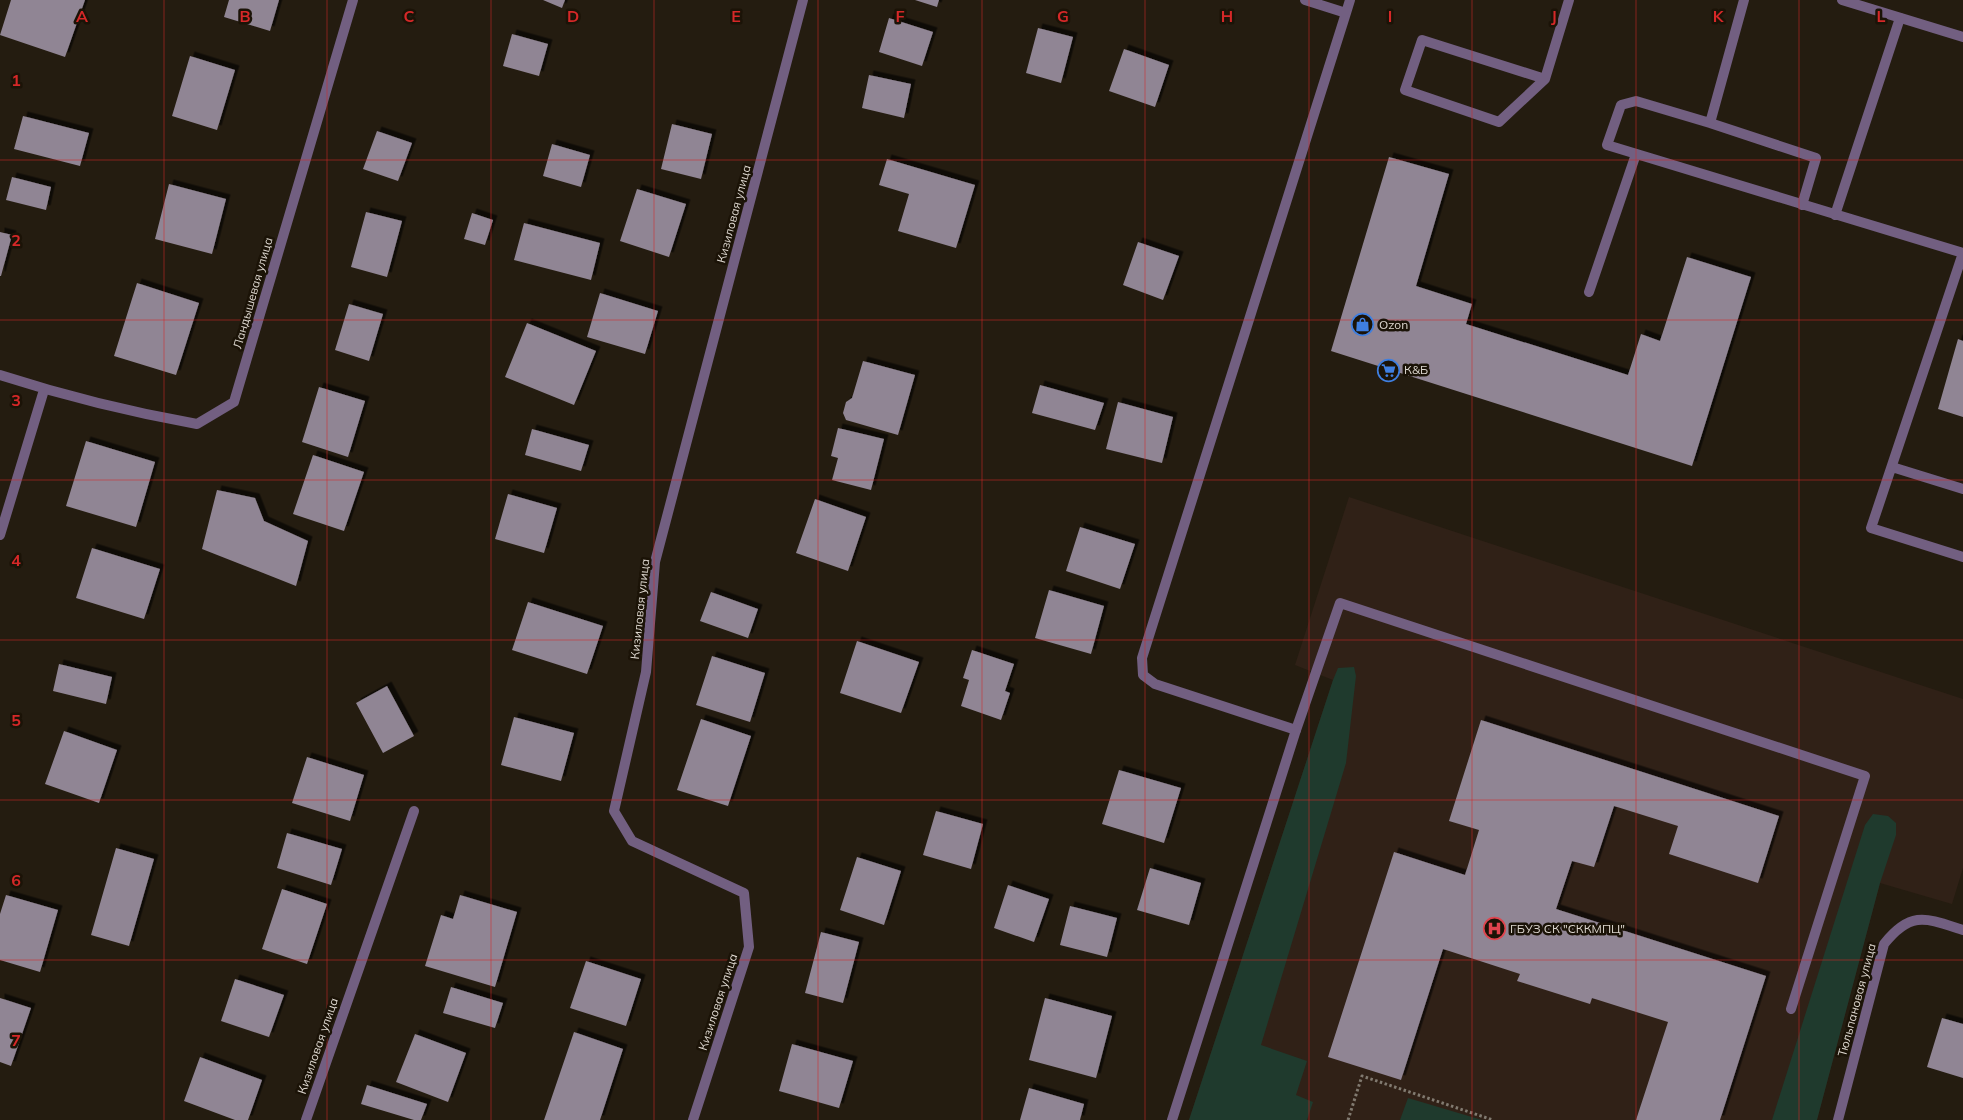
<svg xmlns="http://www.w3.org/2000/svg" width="1963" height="1120" viewBox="0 0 1963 1120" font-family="Mulish,sans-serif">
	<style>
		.medical { fill: #302117 }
		.green { fill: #1f3a2d }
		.building { fill: #908594; filter: url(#shadow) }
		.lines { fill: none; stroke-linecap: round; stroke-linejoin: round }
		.path { stroke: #817a70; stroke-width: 3; stroke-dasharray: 2.5 2.5; stroke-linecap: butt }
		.service { stroke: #725f81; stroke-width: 10 }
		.minor { stroke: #725f81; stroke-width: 10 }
		.grid { fill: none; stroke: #d62828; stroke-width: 1; stroke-opacity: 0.55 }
		.labels { text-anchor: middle; stroke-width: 5; stroke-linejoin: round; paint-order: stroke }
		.street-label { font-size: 12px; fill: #ded8d0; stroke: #1b1307 }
		.poi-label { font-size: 12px; fill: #ded8d0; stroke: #1b1307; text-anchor: start }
		.grid-label { font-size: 16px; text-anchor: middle; font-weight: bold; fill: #d62828; stroke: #1b1307; stroke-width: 5; stroke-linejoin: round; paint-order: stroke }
	</style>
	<defs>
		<filter id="shadow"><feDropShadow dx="4.5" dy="-4.5" stdDeviation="0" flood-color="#0009"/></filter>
	</defs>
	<rect width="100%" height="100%" fill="#241c10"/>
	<path class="medical" d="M1349,497L1963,699V868L1952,904L1880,883L1817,1120H1189L1333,680L1295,665Z"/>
	<path class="green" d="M1354,667L1356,676L1346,763L1261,1045L1307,1061L1296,1095L1313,1102L1307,1120H1189L1333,680L1338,668Z
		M1873,814L1888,816L1896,823V835L1880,883L1817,1120H1772L1865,825Z
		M1408,1098L1482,1120H1400Z"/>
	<path class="building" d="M11,0H85L65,57L0,35Z
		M229,0H279L270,31L224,17Z
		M543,0H565L562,8Z
		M915,0H939L937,7Z
		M889,18L933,32L922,66L879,52Z
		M1038,28L1073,37L1061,83L1026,73Z
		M512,34L548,44L539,76L503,66Z
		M1124,49L1169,65L1155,107L1109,91Z
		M190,56L235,70L217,130L172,116Z
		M869,75L911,84L904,118L862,108Z
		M23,116L89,133L80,166L14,149Z
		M672,124L712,134L701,179L661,169Z
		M377,131L412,143L398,181L363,169Z
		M552,144L590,155L581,187L543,176Z
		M1389,157L1449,174L1416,286L1472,304L1466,324L1628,375L1641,334L1660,341L1687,257L1751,277L1692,466L1331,351Z
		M887,159L975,185L956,248L898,231L909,194L879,185Z
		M12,177L51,187L46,210L6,200Z
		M169,184L226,199L212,254L155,239Z
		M637,189L686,204L669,257L620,241Z
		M366,212L402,221L387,277L351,267Z
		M472,213L493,220L485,245L464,239Z
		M524,223L600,243L591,280L514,260Z
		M0,232L12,235L1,276H0Z
		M1138,242L1179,256L1163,300L1123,285Z
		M137,283L199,303L176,375L114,356Z
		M600,293L658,311L645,354L587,337Z
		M349,304L383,314L369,361L335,350Z
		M527,323L596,351L574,405L505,377Z
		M1958,339L1963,341V417L1938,409Z
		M863,361L915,375L898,435L846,420L843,413L846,402L852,398Z
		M1040,385L1104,403L1095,430L1032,413Z
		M319,387L365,401L348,457L302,442Z
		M1118,402L1173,417L1162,463L1106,449Z
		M838,428L884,439L871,490L832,480L838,458L831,456Z
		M532,429L589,445L581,471L525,455Z
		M86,441L155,462L136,527L66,506Z
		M313,455L364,472L344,531L293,514Z
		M217,490L255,498L264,521L308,541L296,586L202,549Z
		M508,494L557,508L544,553L495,539Z
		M815,499L866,517L848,571L796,553Z
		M1080,527L1135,544L1120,589L1066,571Z
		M92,548L160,569L144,619L76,598Z
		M1049,590L1104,606L1091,654L1035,638Z
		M711,592L758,609L748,638L700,621Z
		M528,602L603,626L587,674L512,650Z
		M857,641L919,662L901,713L840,693Z
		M972,650L1014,664L1005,691L1010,693L1001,720L961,706L969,680L963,678Z
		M712,656L765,673L750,722L696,705Z
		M59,664L112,677L106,704L53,691Z
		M387,686L414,736L383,753L356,703Z
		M514,717L574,733L561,781L501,765Z
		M701,719L751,736L728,806L677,790Z
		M1481,720L1779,816L1758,883L1669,854L1678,826L1614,806L1594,867L1572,861L1556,909L1766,976L1720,1120H1636L1668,1022L1592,998L1590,1004L1517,981L1520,974L1443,949L1401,1080L1328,1057L1394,852L1465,875L1479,830L1449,821Z
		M64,731L117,750L99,803L45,784Z
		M307,757L364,775L350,821L292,803Z
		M1119,770L1181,788L1164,843L1102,824Z
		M936,811L983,824L971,869L923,855Z
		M287,833L342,849L331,885L277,868Z
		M116,848L154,859L129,946L91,935Z
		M857,857L901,871L884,925L840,910Z
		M1150,868L1201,883L1189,925L1137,910Z
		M1008,885L1049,899L1034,942L994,928Z
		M282,889L327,904L307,964L262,949Z
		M6,895L58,910L40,972L0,960V914Z
		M460,895L517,912L495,987L425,966L441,915L453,919Z
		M1070,906L1117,918L1107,957L1060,945Z
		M821,932L859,942L843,1003L805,993Z
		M586,961L641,979L626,1026L570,1008Z
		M235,979L284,995L269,1037L221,1021Z
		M451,987L503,1003L495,1028L443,1013Z
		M0,998L31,1008L11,1066L0,1062Z
		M1045,998L1112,1016L1096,1078L1029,1060Z
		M1942,1018L1963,1024V1078L1927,1067Z
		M574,1032L623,1049L600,1120H544Z
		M415,1034L466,1053L448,1102L396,1082Z
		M792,1044L853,1061L839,1108L779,1091Z
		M200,1057L262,1080L248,1120H235L184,1101Z
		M367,1085L427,1104L421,1120H414L361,1104Z
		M1029,1088L1084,1104L1080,1120H1020Z"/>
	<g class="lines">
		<path class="path" d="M1348,1120L1362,1076L1493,1120"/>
		<path class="service" d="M1744,0L1710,123L1636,101L1621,105L1607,145L1963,253
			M1545,79L1422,40L1405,90L1499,122L1545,79L1569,0
			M1710,123L1816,158L1802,205
			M1835,215L1900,18
			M1963,253L1871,528L1963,557
			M1589,292L1636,154
			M1892,467L1963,489
			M1296,730L1340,603L1865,776L1791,1009"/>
		<path class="minor" d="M1305,0L1346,13L1350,0
			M1842,0L1963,37
			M0,375C65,396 130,412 197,424L234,402L353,0
			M0,535L44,390
			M306,1120L414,811
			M693,1120L749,947L744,893L632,841L614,811L646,672L655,562L803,0
			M1172,1120L1296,730L1155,684L1143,675L1142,658L1346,13
			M1838,1120L1884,944C1911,910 1926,918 1963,930"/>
	</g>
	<path class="grid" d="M164,0V1120M327,0V1120M491,0V1120M654,0V1120M818,0V1120M982,0V1120M1145,0V1120M1309,0V1120M1472,0V1120M1636,0V1120M1799,0V1120M0,160H1963M0,320H1963M0,480H1963M0,640H1963M0,800H1963M0,960H1963"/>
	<defs>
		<symbol id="shop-ring" viewBox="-11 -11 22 22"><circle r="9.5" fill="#1b1307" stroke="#3f7fe0" stroke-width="1.5"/><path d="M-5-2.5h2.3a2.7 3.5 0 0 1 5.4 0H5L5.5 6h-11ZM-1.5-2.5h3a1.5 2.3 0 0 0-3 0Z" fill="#3f7fe0"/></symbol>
		<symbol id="supermarket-ring" viewBox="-11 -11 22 22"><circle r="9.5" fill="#1b1307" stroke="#3f7fe0" stroke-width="1.5"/><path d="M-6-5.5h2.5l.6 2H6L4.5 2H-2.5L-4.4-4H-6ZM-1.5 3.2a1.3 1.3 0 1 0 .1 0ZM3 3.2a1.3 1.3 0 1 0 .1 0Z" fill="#3f7fe0"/></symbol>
		<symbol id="hospital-ring" viewBox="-11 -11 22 22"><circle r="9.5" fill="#1b1307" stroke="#e0444e" stroke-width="1.5"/><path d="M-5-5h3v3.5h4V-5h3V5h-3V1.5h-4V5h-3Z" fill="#e0444e"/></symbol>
	</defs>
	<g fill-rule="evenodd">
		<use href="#shop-ring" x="1350" y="312" width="25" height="25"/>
		<use href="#supermarket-ring" x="1376" y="358" width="25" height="25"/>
		<use href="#hospital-ring" x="1482" y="916" width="25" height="25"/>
	</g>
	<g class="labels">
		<g class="street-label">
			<text transform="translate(734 214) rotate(-75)" y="4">Кизиловая улица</text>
			<text transform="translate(253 293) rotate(-74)" y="4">Ландышевая улица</text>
			<text transform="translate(640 609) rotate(-84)" y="4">Кизиловая улица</text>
			<text transform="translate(1857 1000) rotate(-75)" y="4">Тюльпановая улица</text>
			<text transform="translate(718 1002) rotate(-72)" y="4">Кизиловая улица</text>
			<text transform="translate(318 1046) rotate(-71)" y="4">Кизиловая улица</text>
		</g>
		<g class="poi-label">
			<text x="1379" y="329">Ozon</text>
			<text x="1404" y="374">К&amp;Б</text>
			<text x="1510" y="933">ГБУЗ СК "СККМПЦ"</text>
		</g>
	</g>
	<g class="grid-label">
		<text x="82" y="22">A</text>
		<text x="245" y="22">B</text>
		<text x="409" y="22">C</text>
		<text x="573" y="22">D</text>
		<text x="736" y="22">E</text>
		<text x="900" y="22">F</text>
		<text x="1063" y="22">G</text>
		<text x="1227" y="22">H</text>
		<text x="1390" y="22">I</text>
		<text x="1554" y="22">J</text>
		<text x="1718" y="22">K</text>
		<text x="1881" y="22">L</text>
		<text x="16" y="86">1</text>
		<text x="16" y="246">2</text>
		<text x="16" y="406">3</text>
		<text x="16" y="566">4</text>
		<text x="16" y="726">5</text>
		<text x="16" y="886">6</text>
		<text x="16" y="1046">7</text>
	</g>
</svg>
